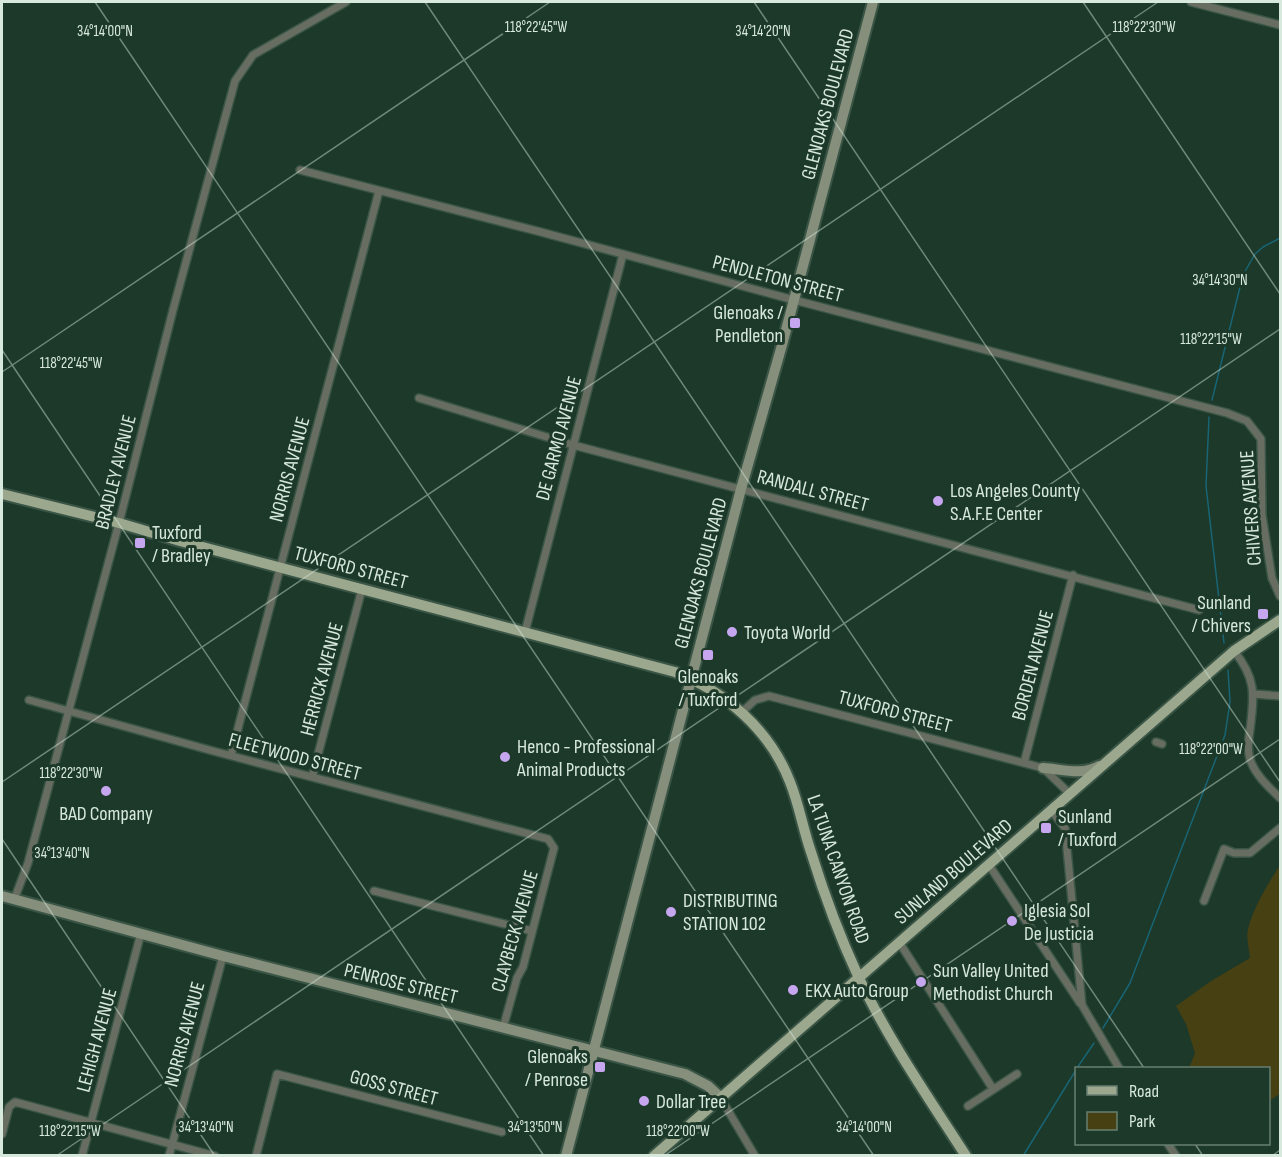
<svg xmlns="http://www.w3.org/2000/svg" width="1282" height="1157" viewBox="0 0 1282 1157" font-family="'Sofia Sans Condensed',sans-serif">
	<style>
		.green { fill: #474013 }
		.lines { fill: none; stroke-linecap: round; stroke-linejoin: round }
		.stream { stroke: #196475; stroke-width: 1.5 }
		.street-casing { stroke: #3a5546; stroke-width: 10 }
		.secondary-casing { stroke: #3a5546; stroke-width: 14 }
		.primary-casing { stroke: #3a5546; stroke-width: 14 }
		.street { stroke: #676e61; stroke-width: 7 }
		.secondary { stroke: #858f7b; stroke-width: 10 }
		.primary { stroke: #9ba88e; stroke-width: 10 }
		.ticks { fill: none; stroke: #d7e8dd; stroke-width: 1.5; stroke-opacity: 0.45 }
		.poi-dot { fill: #c7a6f0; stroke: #1c3929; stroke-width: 2 }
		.labels { text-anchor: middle; stroke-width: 6; stroke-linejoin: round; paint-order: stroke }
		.street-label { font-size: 20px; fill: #d7e8dd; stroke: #1c3929 }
		.poi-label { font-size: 20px; fill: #d7e8dd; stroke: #1c3929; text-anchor: start }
		.ticks-label { font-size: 15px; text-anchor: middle; fill: #d7e8dd; stroke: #1c3929; stroke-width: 6; stroke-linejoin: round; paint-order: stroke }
	</style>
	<rect width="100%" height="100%" fill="#1c3929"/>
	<path class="green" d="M1280,865V1094L1269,1101L1268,1068H1189L1195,1053L1186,1024L1176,1006L1211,981L1250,958C1249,949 1246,938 1248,929C1254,906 1268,884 1280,865Z"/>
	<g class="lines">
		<path class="stream" d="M1212,400L1243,275L1255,254L1263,247L1280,238
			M1209,417L1206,486L1224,643
			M1103,1028L1130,983L1225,735L1230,702L1228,670
			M1077,1068L1094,1043
			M1023,1156L1076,1070"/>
		<defs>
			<path id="street" d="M1191,2L1280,25
				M300,170L537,231L794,300L1227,413L1247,421L1261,439L1262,515L1272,578L1280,596
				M419,398L573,445L1199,610
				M525,632L623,254
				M1234,651C1257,679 1254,696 1250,730C1248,741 1247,752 1251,762C1257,777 1269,787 1280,798
				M1254,694L1280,696
				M29,700L213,751L548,839L554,848L523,967L517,978L503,1028
				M742,712L755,700L769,696L1043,768L1070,794
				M1156,742L1162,744
				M231,755L379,191
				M1024,763L1073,575
				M312,777L362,589
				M1051,810L1065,828L1082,1005L1119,1068
				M989,865L1080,1003
				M374,891L532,931
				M14,900L28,863L119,523L173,310L235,81L253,55L346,2
				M1204,901L1224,849L1234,853H1250L1280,828
				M899,942L993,1089
				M720,1097L755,1156
				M968,1106L1017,1074
				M2,1134L9,1107L15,1102L215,1156
				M1168,1144L1176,1156
				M82,1156L141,933
				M169,1156L223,956
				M256,1156L277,1074L502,1132"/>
			<path id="secondary" d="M1043,768C1062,769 1082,776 1099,766
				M2,896L223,956L685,1074L708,1086L720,1097
				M566,1156L741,489L782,345L873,2"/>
			<path id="primary" d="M2,494L119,523L180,541L675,672C726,692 770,730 790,782C799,804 803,829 811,852C824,894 839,935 858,976C888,1039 928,1097 966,1156
				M654,1156L1234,651L1280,620"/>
		</defs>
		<use href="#street" class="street-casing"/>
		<use href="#secondary" class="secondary-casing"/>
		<use href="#primary" class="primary-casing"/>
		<use href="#street" class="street"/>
		<use href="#secondary" class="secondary"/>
		<use href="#primary" class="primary"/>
	</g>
	<path class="ticks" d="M95,2L874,1156M425,2L1144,1068M754,2L1280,782M1083,2L1280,294M2,350L544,1156M2,372L550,2M2,782L1158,2M2,839L215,1156M1195,1144L1203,1156M56,1156L1280,329M664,1156L1280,739M1272,1156L1280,1150"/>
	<g class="poi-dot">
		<rect x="789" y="317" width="12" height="12" rx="3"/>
		<circle cx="938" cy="501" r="6"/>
		<rect x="134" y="537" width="12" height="12" rx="3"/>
		<rect x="1257" y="608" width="12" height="12" rx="3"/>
		<circle cx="732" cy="632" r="6"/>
		<rect x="702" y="649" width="12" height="12" rx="3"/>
		<circle cx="505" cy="757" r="6"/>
		<circle cx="106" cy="791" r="6"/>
		<rect x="1040" y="822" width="12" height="12" rx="3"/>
		<circle cx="671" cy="912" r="6"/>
		<circle cx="1012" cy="921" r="6"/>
		<circle cx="921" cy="982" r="6"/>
		<circle cx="793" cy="990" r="6"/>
		<rect x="594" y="1061" width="12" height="12" rx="3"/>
		<circle cx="644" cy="1101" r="6"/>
	</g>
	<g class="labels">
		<g class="street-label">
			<text transform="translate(827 104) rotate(-75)" y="7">GLENOAKS BOULEVARD</text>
			<text transform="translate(778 278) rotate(15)" y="7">PENDLETON STREET</text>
			<text transform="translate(558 438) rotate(-75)" y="7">DE GARMO AVENUE</text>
			<text transform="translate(289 469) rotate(-75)" y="7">NORRIS AVENUE</text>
			<text transform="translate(115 472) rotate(-76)" y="7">BRADLEY AVENUE</text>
			<text transform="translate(813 490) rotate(15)" y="7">RANDALL STREET</text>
			<text transform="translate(1250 508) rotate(-94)" y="7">CHIVERS AVENUE</text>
			<text transform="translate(351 567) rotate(15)" y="7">TUXFORD STREET</text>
			<text transform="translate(700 573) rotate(-75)" y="7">GLENOAKS BOULEVARD</text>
			<text transform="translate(1032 665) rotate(-75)" y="7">BORDEN AVENUE</text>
			<text transform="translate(321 679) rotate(-75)" y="7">HERRICK AVENUE</text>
			<text transform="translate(895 711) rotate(15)" y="7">TUXFORD STREET</text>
			<text transform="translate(295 756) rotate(15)" y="7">FLEETWOOD STREET</text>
			<text transform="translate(839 869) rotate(71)" y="7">LA TUNA CANYON ROAD</text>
			<text transform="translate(953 871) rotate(-41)" y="7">SUNLAND BOULEVARD</text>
			<text transform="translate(514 931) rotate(-74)" y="7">CLAYBECK AVENUE</text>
			<text transform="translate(401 983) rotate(14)" y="7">PENROSE STREET</text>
			<text transform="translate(184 1034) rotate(-75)" y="7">NORRIS AVENUE</text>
			<text transform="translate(96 1040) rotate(-75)" y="7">LEHIGH AVENUE</text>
			<text transform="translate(394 1087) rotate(15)" y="7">GOSS STREET</text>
		</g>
		<g class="poi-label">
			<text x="783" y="319" text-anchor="end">Glenoaks /<tspan x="783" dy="23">Pendleton</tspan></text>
			<text x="950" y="497">Los Angeles County<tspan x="950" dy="23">S.A.F.E Center</tspan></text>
			<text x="152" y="539">Tuxford<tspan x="152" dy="23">/ Bradley</tspan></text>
			<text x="1251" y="609" text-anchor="end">Sunland<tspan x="1251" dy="23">/ Chivers</tspan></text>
			<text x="744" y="639">Toyota World</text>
			<text x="708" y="683" text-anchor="middle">Glenoaks<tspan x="708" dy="23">/ Tuxford</tspan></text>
			<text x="517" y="753">Henco - Professional<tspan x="517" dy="23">Animal Products</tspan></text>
			<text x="106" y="820" text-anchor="middle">BAD Company</text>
			<text x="1058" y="823">Sunland<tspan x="1058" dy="23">/ Tuxford</tspan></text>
			<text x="683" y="907">DISTRIBUTING<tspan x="683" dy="23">STATION 102</tspan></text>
			<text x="1024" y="917">Iglesia Sol<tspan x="1024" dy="23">De Justicia</tspan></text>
			<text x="933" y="977">Sun Valley United<tspan x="933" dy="23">Methodist Church</tspan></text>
			<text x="805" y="997">EKX Auto Group</text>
			<text x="588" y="1063" text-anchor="end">Glenoaks<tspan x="588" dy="23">/ Penrose</tspan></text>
			<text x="656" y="1108">Dollar Tree</text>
		</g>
	</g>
	<g class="ticks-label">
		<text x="1144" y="32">118°22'30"W</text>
		<text x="536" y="32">118°22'45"W</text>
		<text x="105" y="36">34°14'00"N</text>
		<text x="763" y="36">34°14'20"N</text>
		<text x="1220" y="285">34°14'30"N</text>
		<text x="1211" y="344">118°22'15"W</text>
		<text x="71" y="368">118°22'45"W</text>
		<text x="1211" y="754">118°22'00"W</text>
		<text x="71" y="778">118°22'30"W</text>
		<text x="62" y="858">34°13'40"N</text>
		<text x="206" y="1132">34°13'40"N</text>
		<text x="535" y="1132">34°13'50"N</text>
		<text x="864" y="1132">34°14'00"N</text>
		<text x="70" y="1136">118°22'15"W</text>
		<text x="678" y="1136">118°22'00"W</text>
	</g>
	<rect width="1282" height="1157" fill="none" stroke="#d7e8dd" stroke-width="6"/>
	<rect x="1075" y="1067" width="195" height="78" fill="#1c3929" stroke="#677f71" stroke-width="1.5"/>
	<rect x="1087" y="1086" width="30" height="9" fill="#9ba88e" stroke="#677f71" stroke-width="1.5"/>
	<text x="1129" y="1097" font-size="18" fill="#d7e8dd">Road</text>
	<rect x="1087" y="1112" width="30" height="18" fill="#474013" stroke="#677f71" stroke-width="1.5"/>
	<text x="1129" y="1127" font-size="18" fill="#d7e8dd">Park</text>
</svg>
